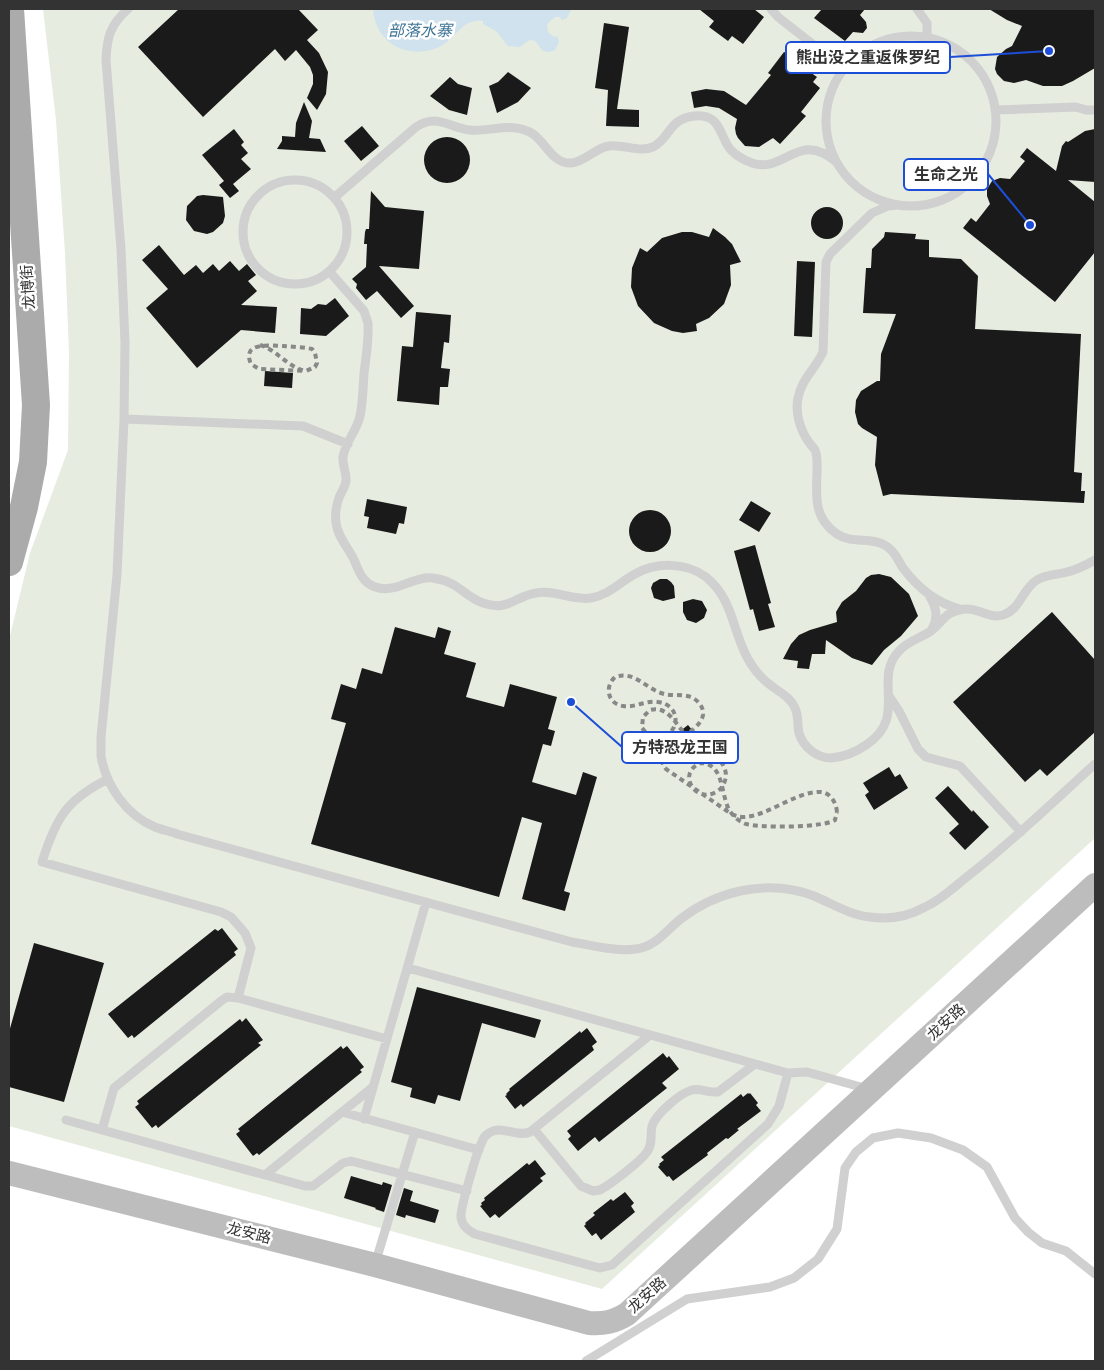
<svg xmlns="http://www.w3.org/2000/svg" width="1104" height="1370" viewBox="0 0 1104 1370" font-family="Commissioner,'Noto Sans SC',sans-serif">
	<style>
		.green { fill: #e6ecdf }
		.water { fill: #cfe2ee }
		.building { fill: #1a1a1a }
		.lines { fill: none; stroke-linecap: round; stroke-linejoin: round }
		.lane { stroke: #d0d0d0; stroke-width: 9 }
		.secondary { stroke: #bdbdbd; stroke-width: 24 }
		.primary { stroke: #ababab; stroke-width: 28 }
		.rail { stroke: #888; stroke-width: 4; stroke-dasharray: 5 4; stroke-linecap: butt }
		.labels { text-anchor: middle; stroke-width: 5; stroke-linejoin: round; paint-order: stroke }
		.street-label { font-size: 15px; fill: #333; stroke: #fff }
		.water-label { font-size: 16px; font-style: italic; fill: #3f7597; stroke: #fff }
		.leader { fill: none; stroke: #1d4ed8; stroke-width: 2 }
		.callout-dot { fill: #1d4ed8; stroke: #fff; stroke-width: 2 }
		.callout { fill: #fff; stroke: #1d4ed8; stroke-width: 2 }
		.callout-label { font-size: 16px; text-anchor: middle; font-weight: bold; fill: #333 }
	</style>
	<rect width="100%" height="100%" fill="#fff"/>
	<path class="green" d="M43,9H1095V838L602,1289L9,1126V640L30,553L68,450L69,352L65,253L56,120Z"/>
	<path class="water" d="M376,9H570L571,10L567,18L562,20L560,17H555L547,24L548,32L554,37L557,36L559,42L555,50C538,58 541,39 530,40C527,41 523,45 520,47L508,46L496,31L483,24V21C465,19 459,32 447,42C433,53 411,55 395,46C382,39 375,25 373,11Z"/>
	<path class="building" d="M179,9H298L318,30L307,40L319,53L328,72L326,94L317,110L307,98L313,84V75L310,67L296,50L285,61L275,49L203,117L138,47Z
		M699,9H754L764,17L743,44L732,36L728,41L709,27L714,21Z
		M822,9H865L860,15L866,22L867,28L863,33L853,32L845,41L814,18Z
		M989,9H1095V68L1073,81L1062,86H1043L1026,80L1014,83L1004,81L997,74L995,69L997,57L1006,49L1012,46L1022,26L1007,20Z
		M604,23L629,27L617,109L639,110V127L606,126L608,90L595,88Z
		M784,52L794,56L809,68L807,70L817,77L813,82L820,88L801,112L806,116L780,144L773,138L759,147L745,146L738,138L736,134L735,128L737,119L719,108L706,106L694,108L691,92L706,89L724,91L746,105L771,75L768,73Z
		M508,72L531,88L518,102L497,113L489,86L498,82Z
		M450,77L458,84L472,88L467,115L449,110L430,96Z
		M304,102L312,121L309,138L320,139L326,152L277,149L282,141V136L295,137L296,123Z
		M362,126L379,146L361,161L344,141Z
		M234,129L244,142L241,145L248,153L241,159L251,169L233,184L239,191L230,198L219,185L224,181L202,155Z
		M1095,129V182L1068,180L1095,202V252L1055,302L963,228L971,218L976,222L990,204L987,196V189L992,181L1000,178L1010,179L1025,161L1020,157L1027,148L1056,171L1062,146L1066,141L1068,142L1085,131Z
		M424 160a23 23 0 1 1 46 0a23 23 0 1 1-46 0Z
		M371,191L385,207L424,211L419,269L379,266L414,306L401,318L377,291L366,300L356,288L357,284L352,279L366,267L367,244H364L365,232L366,229H369Z
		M203,195L223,197L225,216L223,223L213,232L207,234L194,231L186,220L187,206L197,196Z
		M811 223a16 16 0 1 1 32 0a16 16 0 1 1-32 0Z
		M713,228L725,237L732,244L741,262L730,265L731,285L724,304L709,318L696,324L697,331L683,333L672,331L654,323L638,306L631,287L632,268L640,248L647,252L662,238L682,232H692L709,237Z
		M885,232L916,234L915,239L929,240V257L961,259L978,276L975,329L1081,334L1074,472L1082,473L1081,491H1085L1084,503L891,494L883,496L875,465L877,437L862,428L858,424L855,412L856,400L861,391L877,381H880L881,354L896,314L863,313L866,268H871L872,249L884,237Z
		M159,245L184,275L196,265L203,273L213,264L219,271L230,261L239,271L247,264L256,275L248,281L257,291L241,305L277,307L275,333L241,330L197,368L146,308L168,289L142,260Z
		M797,261L815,262L812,337L794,336Z
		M335,298L349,316L326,336L300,334L301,308L311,309L318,304L326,305Z
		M416,312L451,315L449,343L444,342L441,368L450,369L448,387H440L439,405L397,401L402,346L413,347Z
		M265,371L293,373L292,388L264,386Z
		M367,499L407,507L404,524L399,523L396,534L367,528L369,517L364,516Z
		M751,501L771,513L759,532L739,520Z
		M629 531a21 21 0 1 1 42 0a21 21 0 1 1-42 0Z
		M755,545L771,603L768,604L775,627L759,631L753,609L750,610L734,551Z
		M879,574L891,577L909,594L918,616L901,636L884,650L872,665L852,658L826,640L825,654H812L809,669L797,668L798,661L783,659L791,644L799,635L810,630L837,622L836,612L842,602L856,591L866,578L871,575Z
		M660,579H667L671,582L674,586L675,598L663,601L654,598L651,588L653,583Z
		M693,599L702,601L707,610L704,618L696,623L687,620L683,612V602Z
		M1052,612L1095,660V732L1047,776L1040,769L1025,782L953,702Z
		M395,627L435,638L438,627L451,631L444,654L476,663L466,697L504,707L510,684L557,697L548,729L555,731L551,746L543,744L532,782L576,795L583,772L597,777L564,891L570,893L565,911L522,899L542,823L522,817L499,897L311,844L346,723L331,719L341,684L356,689L362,668L382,674Z
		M688,725L699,738L668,762L653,743L666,742Z
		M889,767L895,777L900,774L908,788L874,810L865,795L869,792L863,783Z
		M948,786L972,812L973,810L989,827L965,850L949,833L959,824L935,798Z
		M222,928L238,949L234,952L236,955L134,1038L132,1035L128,1038L108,1014L215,929L218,931Z
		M34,943L104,963L64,1102L9,1087V1032Z
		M417,987L541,1020L535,1038L482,1023L460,1101L438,1095L435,1104L410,1097L412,1088L391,1082Z
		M246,1018L263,1040L258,1043L261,1045L158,1128L156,1125L152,1128L135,1107L139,1104L137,1101L240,1019L242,1022Z
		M587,1028L597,1042L592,1046L594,1050L523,1107L521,1104L515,1109L505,1096L507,1095L506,1094L510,1090L509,1089L580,1031L581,1033Z
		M341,1046L343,1049L347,1046L364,1067L360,1070L362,1072L259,1155L257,1153L253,1156L236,1134L240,1131L238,1129Z
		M663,1053L667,1058L669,1056L679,1069L662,1083L667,1088L599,1142L595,1137L578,1151L568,1139L571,1136L567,1131Z
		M748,1093L749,1094L750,1093L758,1103L756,1105L761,1111L737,1129L739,1130L728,1139L726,1138L707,1153L708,1155L673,1181L669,1176L667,1177L658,1167L660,1165L659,1164L664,1160L661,1157L741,1094L743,1097Z
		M535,1160L546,1174L540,1178L543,1181L499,1218L495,1214L490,1218L480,1206L482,1205L481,1203L485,1200L484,1198L527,1163L529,1165Z
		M351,1176L382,1185L383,1182L392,1185L384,1212L375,1209L376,1208L344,1198Z
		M404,1188L413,1191L410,1201L439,1210L435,1223L406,1215L405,1218L396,1215Z
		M625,1192L634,1203L631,1206L635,1212L601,1240L596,1233L592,1236L584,1226L586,1224L585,1223L595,1215L593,1213L611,1199L613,1201Z"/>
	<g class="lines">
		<path class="lane" d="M128,9C110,25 107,37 106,60L121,249L125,342L124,419L117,575L101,737C101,743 101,750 101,756C106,786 127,816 155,827C162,830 170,831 177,834L572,942C591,945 617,952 636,949C656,947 667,929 682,918C699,905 718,896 740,891C764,886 791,887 814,896C833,904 850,915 870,917C889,920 909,916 925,907C941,900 954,887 968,876C1013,841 1053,802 1095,764
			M771,9L778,17L843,68
			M917,9L927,23V37
			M826 121a85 85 0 1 1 170 0a85 85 0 1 1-170 0Z
			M995,110L1076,107L1086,110H1095
			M243 232a52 52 0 1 1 104 0a52 52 0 1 1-104 0Z
			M335,197L416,127C422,123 427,121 434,121C445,121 458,129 470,130C491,132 514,121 533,134C546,143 553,164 571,163C585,162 595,148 609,146C624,144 639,153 653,147C670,139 668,119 694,116C718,113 719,131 728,146C732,153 743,160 752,163C784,174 799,129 836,162
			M897,205L888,206L872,213L830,254L826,262L823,352C816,368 801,380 798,398C795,413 800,429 808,441C810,444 813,447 815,450C818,457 817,466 817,473C816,498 814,518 837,534C853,545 876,535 890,549C896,554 899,562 903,568C918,588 936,603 960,609
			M329,271L364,311L368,323C369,340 366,357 364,373C363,387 363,402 360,416C357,431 345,442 343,457C342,465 347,473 346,481C345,488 341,492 339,498C336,506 335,515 336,523C338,538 349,548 355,562C360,574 364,585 379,588C398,592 414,576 433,578C460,582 463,596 483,603C508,612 515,596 536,593C554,589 571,601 591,598C609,595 620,582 635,574C656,562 686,562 706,577C734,600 732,631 748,659C754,670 763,680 773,687C781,693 791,698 795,708C799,716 797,725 799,733C803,747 817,758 831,758C844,757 856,752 866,745C909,717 872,679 899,651C908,641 921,638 931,631C938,626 942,619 949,614C955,611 961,609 967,609C980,609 990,619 1003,615C1021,609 1022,589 1037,580C1046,574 1057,575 1067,572C1077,570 1086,565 1095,560
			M124,419L303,426L348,444
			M930,597C936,607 939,618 932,629
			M889,696L899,711L918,749L926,757L960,766L1021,832
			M108,779C66,800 56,818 42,862L221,912L231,917L245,933L251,948L238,998
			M408,968L788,1073L807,1072L868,1089
			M650,1035L530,1132C516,1138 502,1124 489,1133C486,1135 483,1138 482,1142C477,1151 460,1209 461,1217C462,1226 468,1230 475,1234L600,1268L612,1265L768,1124L779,1106L788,1073
			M342,1112L373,1087
			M364,1119L426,902
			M66,1120L305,1186H313L343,1163L351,1161L467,1191
			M534,1129L581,1186L593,1191L600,1190C611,1184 640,1162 647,1152C653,1144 650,1135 652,1126C656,1114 680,1093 692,1090C700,1088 709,1093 718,1092L755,1064
			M102,1130L114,1088L221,1001L227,997L238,998L387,1039
			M265,1175L342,1112L479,1150
			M375,1264L415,1132
			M586,1361L687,1299L770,1287L794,1278L818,1259L837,1229L845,1168L856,1152L873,1138L898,1133L931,1138L963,1150L987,1167L1015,1218L1028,1232L1042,1243L1066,1251L1095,1274"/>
		<path class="secondary" d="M9,1173L375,1265L589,1323C604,1324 614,1322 627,1314L1095,885"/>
		<path class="primary" d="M9,562L24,507L33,462L36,405L10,9"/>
		<path class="rail" d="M260,345C277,350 287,367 306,371L315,367L317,363L315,353L312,349C303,347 293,347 284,346C271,346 241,341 251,364L259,369L306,371
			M837,812C836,801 829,791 818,792C794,793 769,815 745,817C739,817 735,816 730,813L666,769C648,749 700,735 703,715C704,707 698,700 691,697C682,694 672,696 664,694C646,689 634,670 615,677C604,687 608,704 623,706C635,708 646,700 658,702C681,705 681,732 660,739L649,736L642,728L643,717L650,710C669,705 676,726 688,737C695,744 705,748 713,754C720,759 726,767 726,776C725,783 722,789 716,792C695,804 676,772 701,763C727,764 719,801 733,815C736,819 741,822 746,824C760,828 823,828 835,820L837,812"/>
	</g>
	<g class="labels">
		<g class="street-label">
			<text transform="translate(28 287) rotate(-94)" y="5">龙博街</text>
			<text transform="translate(946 1022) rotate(-43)" y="5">龙安路</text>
			<text transform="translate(249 1233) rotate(14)" y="5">龙安路</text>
			<text transform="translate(647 1295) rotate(-42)" y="5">龙安路</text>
		</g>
		<g class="water-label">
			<text x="420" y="36">部落水寨</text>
		</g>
	</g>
	<path class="leader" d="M1049 51L950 57M1030 225L988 174M571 702L622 747"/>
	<g class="callout-dot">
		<circle cx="1049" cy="51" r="5"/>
		<circle cx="1030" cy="225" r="5"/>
		<circle cx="571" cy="702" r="5"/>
	</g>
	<g class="callout">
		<rect x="786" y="42" width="164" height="31" rx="5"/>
		<rect x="904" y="159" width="84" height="31" rx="5"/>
		<rect x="622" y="732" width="116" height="31" rx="5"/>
	</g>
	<g class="callout-label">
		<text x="868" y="63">熊出没之重返侏罗纪</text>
		<text x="946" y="180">生命之光</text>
		<text x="680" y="753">方特恐龙王国</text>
	</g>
	<rect width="1104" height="1370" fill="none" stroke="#333333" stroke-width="20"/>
</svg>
